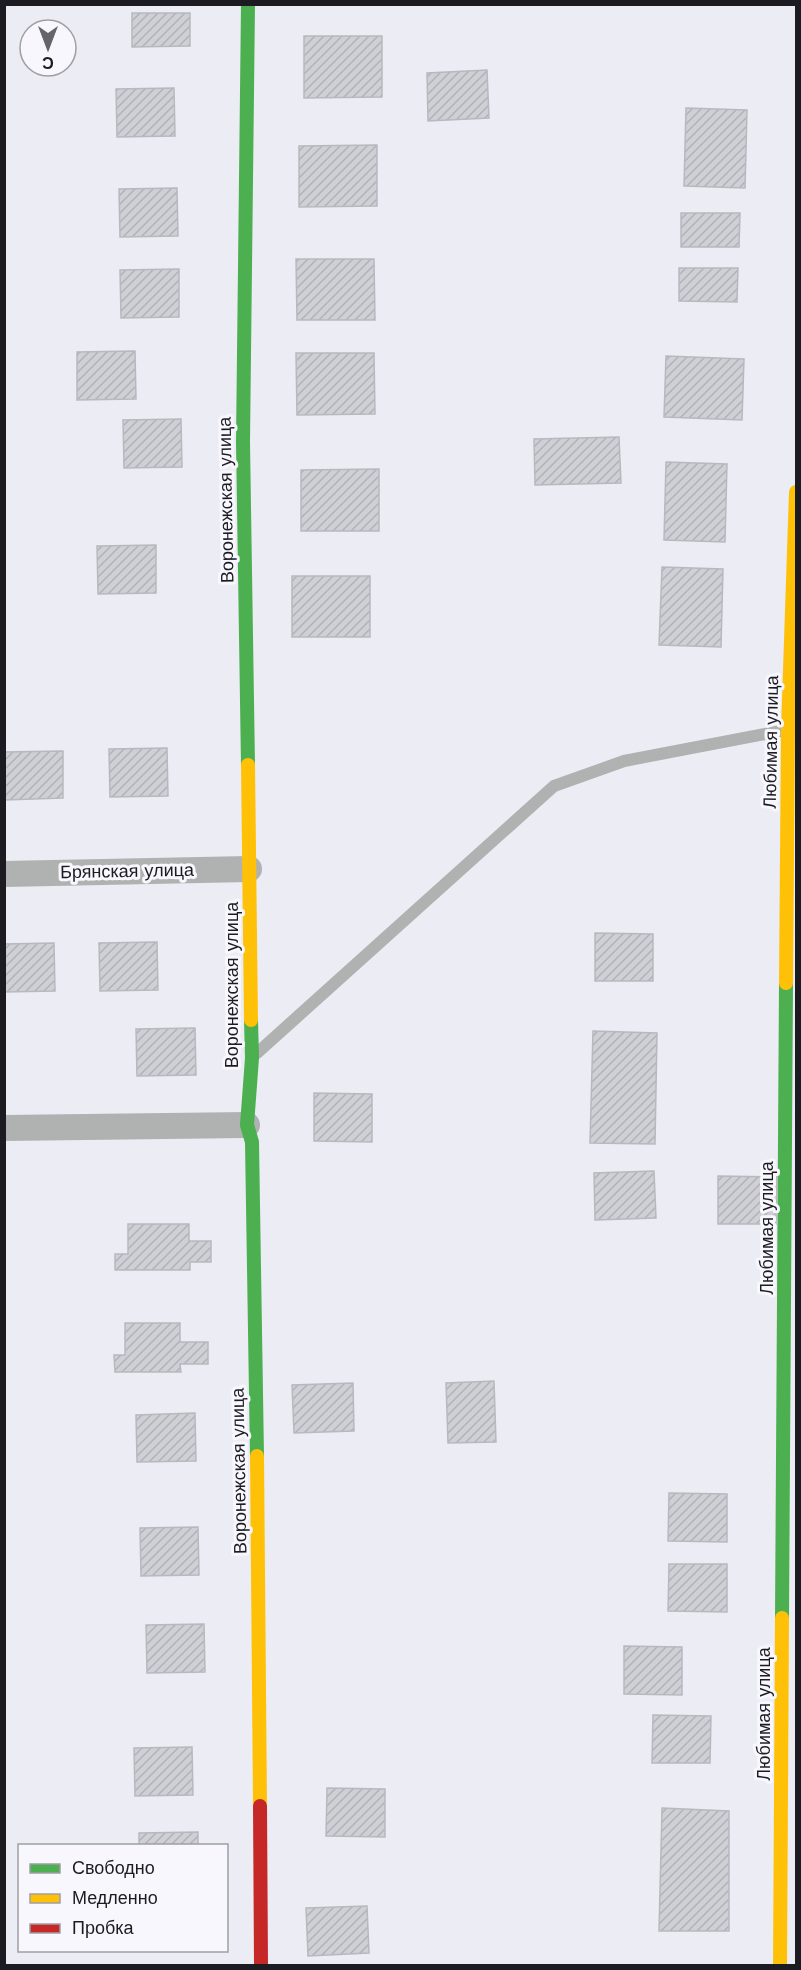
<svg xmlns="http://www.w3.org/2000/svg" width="801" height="1970" viewBox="0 0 801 1970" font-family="'Work Sans',sans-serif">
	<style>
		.building { fill: url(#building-hatch); stroke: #b8b8be; stroke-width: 1.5 }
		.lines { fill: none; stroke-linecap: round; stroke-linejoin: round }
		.lane { stroke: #b0b1b1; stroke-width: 12 }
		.street { stroke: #b0b1b1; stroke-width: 26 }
		.fast { stroke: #4caf50; stroke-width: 14 }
		.slow { stroke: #ffc107; stroke-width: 14 }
		.jam { stroke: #c62828; stroke-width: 14 }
		.labels { text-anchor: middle; stroke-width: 6; stroke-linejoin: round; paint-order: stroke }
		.street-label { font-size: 18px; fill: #1c1b21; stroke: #f7f7fd }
	</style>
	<defs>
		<pattern id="building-hatch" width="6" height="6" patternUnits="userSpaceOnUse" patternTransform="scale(1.5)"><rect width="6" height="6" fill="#cfcfd6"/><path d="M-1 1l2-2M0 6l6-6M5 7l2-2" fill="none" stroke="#b1b1b7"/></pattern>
	</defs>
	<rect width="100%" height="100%" fill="#ececf4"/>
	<path class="building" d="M132,13H190V46L132,47Z
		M304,36H382V97L304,98Z
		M487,70L489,118L428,121L427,73Z
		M174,88L175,136L117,137L116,89Z
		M686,108L747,110L745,188L684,186Z
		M377,145V206L299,207V146Z
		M177,188L178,236L120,237L119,189Z
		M681,213H740L739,247H681Z
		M296,259H374L375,320H297Z
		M679,268H738L737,302L679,301Z
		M179,269V317L121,318L120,270Z
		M135,351L136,399L77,400V352Z
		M296,353H374L375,414L297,415Z
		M666,356L744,359L742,420L664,417Z
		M181,419L182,467L124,468L123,420Z
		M619,437L621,483L535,485L534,439Z
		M666,462L727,464L725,542L664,540Z
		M379,469V531H301V470Z
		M156,545V593L98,594L97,546Z
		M662,567L723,569L721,647L659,645Z
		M292,576H370V637H292Z
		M167,748L168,796L110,797L109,749Z
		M63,751V798L5,800L4,752Z
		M595,933L653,934V981H595Z
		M157,942L158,990L100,991L99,943Z
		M54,943L55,991L4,992V944Z
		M195,1028L196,1075L137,1076L136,1029Z
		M593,1031L657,1033L655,1144L590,1143Z
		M314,1093L372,1094V1142L314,1141Z
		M654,1171L656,1218L595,1220L594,1173Z
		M718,1176L777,1177L776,1224H718Z
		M128,1224H189V1241H211V1262H190V1270H115V1254H128Z
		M125,1323H180V1342H208V1364H180L181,1372H115L114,1355H125Z
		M494,1381L496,1442L448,1443L446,1383Z
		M353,1383L354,1431L294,1433L292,1385Z
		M195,1413L196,1461L137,1462L136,1415Z
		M669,1493L727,1494V1542L668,1541Z
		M198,1527L199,1575L141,1576L140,1528Z
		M669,1564H727V1612L668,1611Z
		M204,1624L205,1672L147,1673L146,1625Z
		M624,1646L682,1647V1695L624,1694Z
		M653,1715L711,1716L710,1763H652Z
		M192,1747L193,1795L135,1796L134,1748Z
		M327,1788L385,1789V1837L326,1836Z
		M662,1808L729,1811V1931H659Z
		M198,1832V1846H139V1833Z
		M367,1906L369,1953L308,1956L306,1908Z"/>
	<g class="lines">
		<path class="lane" d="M257,1053L554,786L624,761L786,730"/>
		<path class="street" d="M4,874L249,869
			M4,1128L247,1125"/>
		<path class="fast" d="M248,765L243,442L248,4
			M251,1020L252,1058L247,1125L252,1142L257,1456
			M782,1618L786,983"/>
		<path class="slow" d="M248,765L251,1020
			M786,983L788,729L796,492
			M257,1456L260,1806
			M780,1966L782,1618"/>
		<path class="jam" d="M260,1806L261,1966"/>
	</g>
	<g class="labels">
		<g class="street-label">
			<text transform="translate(226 500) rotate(-91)" y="6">Воронежская улица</text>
			<text transform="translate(771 742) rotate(-89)" y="6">Любимая улица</text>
			<text transform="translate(127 871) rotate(-1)" y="6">Брянская улица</text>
			<text transform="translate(232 985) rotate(-90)" y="6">Воронежская улица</text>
			<text transform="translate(767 1228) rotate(-90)" y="6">Любимая улица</text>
			<text transform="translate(239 1471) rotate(-91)" y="6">Воронежская улица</text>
			<text transform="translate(764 1714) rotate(-90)" y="6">Любимая улица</text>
		</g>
	</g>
	<rect width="801" height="1970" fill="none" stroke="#1c1b21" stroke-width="12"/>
	<rect x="18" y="1844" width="210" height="108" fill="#f7f7fd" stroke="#9f9fa5" stroke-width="1.5"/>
	<rect x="30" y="1864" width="30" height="9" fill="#4caf50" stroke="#9f9fa5" stroke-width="1.5"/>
	<text x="72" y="1874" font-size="18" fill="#1c1b21">Свободно</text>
	<rect x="30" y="1894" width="30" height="9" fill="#ffc107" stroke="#9f9fa5" stroke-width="1.5"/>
	<text x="72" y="1904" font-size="18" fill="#1c1b21">Медленно</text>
	<rect x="30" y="1924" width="30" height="9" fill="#c62828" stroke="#9f9fa5" stroke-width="1.5"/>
	<text x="72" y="1934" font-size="18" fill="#1c1b21">Пробка</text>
	<g transform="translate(48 48) rotate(180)"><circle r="28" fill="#f7f7fd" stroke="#9f9fa5" stroke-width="1.5"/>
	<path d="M0-4.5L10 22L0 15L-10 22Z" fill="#65646b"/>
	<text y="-9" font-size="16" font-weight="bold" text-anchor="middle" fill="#1c1b21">С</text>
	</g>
</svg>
